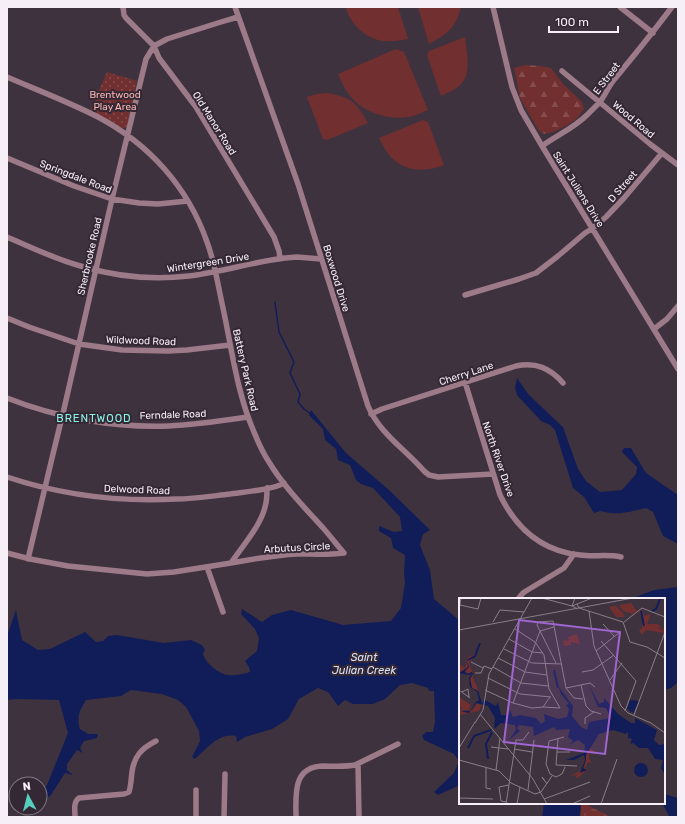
<svg xmlns="http://www.w3.org/2000/svg" width="685" height="824" viewBox="0 0 685 824" font-family="Rubik,sans-serif">
	<style>
		.grass { fill: #712f30 }
		.forest { fill: url(#forest-firs) }
		.wetland { fill: url(#wetland-marsh) }
		.park { fill: url(#park-dots) }
		.water { fill: #111d58 }
		.lines { fill: none; stroke-linecap: round; stroke-linejoin: round }
		.stream { stroke: #111d58; stroke-width: 1.5 }
		.minor { stroke: #9d7a87; stroke-width: 5.5 }
		.labels { text-anchor: middle; stroke-width: 4; stroke-linejoin: round; paint-order: stroke }
		.street-label { font-size: 10px; fill: #f7eff7; stroke: #342835 }
		.park-label { font-size: 10px; fill: #fab4b1; stroke: #342835 }
		.neighbourhood-label { font-size: 11px; letter-spacing: 1px; fill: #8df5e7; stroke: #342835 }
		.water-label { font-size: 11px; font-style: italic; fill: #dbe2f6; stroke: #342835 }
		.inset-river { fill: none; stroke: #111d58; stroke-width: 2 }
		.inset-road { fill: none; stroke: #897e89; stroke-width: 1 }
		.view { fill: #a066d0; fill-opacity: 0.15; stroke: #a066d0; stroke-width: 2 }
		.inset-edge { fill: none; stroke: #f7eff7; stroke-width: 2 }
	</style>
	<defs>
		<pattern id="forest-firs" width="22" height="20" patternUnits="userSpaceOnUse"><rect width="22" height="20" fill="#712f30"/><path d="M5 1l3.5 6h-7zM16 11l3.5 6h-7z" fill="#864d4f"/></pattern>
		<pattern id="wetland-marsh" width="20" height="14" patternUnits="userSpaceOnUse"><rect width="20" height="14" fill="#712f30"/><path d="M1 5h8M5 5V1M11 12h8M15 12V8" fill="none" stroke="#864d4f"/></pattern>
		<pattern id="park-dots" width="8" height="8" patternUnits="userSpaceOnUse"><rect width="8" height="8" fill="#712f30"/><path d="M2 2h.1M6 6h.1" fill="none" stroke="#864d4f" stroke-width="1.8" stroke-linecap="round"/></pattern>
	</defs>
	<rect width="100%" height="100%" fill="#3f323f"/>
	<path class="grass" d="M346,7H398L408,39C400,40 391,42 383,41C366,39 349,23 346,7Z
		M418,7H461C456,28 447,34 429,44Z
		M465,37C466,48 471,70 464,80C460,88 449,92 441,96L427,55L429,51Z
		M396,49L404,52L428,110C421,113 415,116 408,117C389,120 366,113 354,100C346,92 342,83 338,74Z
		M327,93C351,97 356,102 368,123L327,140L323,139L307,97L316,94Z
		M423,120L428,122L444,165C424,173 401,172 387,152C384,148 382,143 379,138Z"/>
	<path class="forest" d="M525,65L540,66L551,68L563,84L582,102L584,109C582,111 580,115 578,117C571,124 554,133 544,134L539,131L520,98L514,68Z"/>
	<path class="wetland" d="M581,803H587L589,806L609,816L614,817H580Z"/>
	<path class="park" d="M107,72L137,81L127,126L125,128H122L90,111Z"/>
	<path class="water" d="M517,378L529,395L563,427L578,469L586,481L600,492L622,490L636,474L637,467L622,452L624,448H631L646,473L678,495V544L663,536L653,512L646,508C628,512 619,516 600,511L594,513L584,497L573,488L555,430L550,425L541,421L517,395L515,388Z
		M311,410L346,453L389,490L430,530L423,534L420,545L430,570L434,599L460,621V785L438,795L434,792L454,773L459,761L454,754L424,740L422,736L426,732H433L435,722L434,691H429L428,688L412,683L400,685L385,699L373,704H353L345,700L338,706L328,692L318,688L299,699L288,719L272,729L245,737L237,742L236,736C218,733 208,748 195,759L192,757L200,741L199,731L186,707L178,700L162,694L131,690L121,696L86,700C80,710 76,717 80,729L88,734H98L97,738L84,741L80,748L83,753L77,750L67,764V770L73,775L65,773L51,795L40,804V794L47,785L68,733L59,700L17,699L7,700V636L16,610L22,640L38,650L50,649L85,632L96,642L103,641L108,636L117,635L164,643L191,640L202,645L205,650L203,653C204,662 219,674 228,675C234,676 243,674 250,672L249,667L245,661L257,651L259,638L255,629L241,614L242,609L262,622L272,615L291,610L343,625L391,621L401,608L405,583L404,574L405,555L393,548L391,538L379,531V526L394,532L402,531L400,517L373,488L361,484L356,480L350,465L338,460L336,449L325,440L323,429L309,415Z
		M678,587V682L671,688L664,690V599H630L654,590Z
		M664,794L678,798V817H669L668,814L662,803H664Z
		M544,803H581L580,817H542Z"/>
	<g class="lines">
		<path class="stream" d="M275,302L279,332L294,362L290,373L300,394L298,402L304,409L311,414"/>
		<path class="minor" d="M123,7L124,15L126,18L154,46L159,58L196,107L274,237L279,251L280,258
			M235,7L298,184L368,406C380,434 405,449 424,471L429,475L438,477L493,474
			M493,7L512,87L521,110L542,146L678,369
			M620,7L653,33
			M562,71L650,144L678,165
			M7,77C37,90 69,102 98,117C149,144 188,187 207,242C215,263 218,286 223,308C232,350 237,393 254,432C258,442 263,453 269,462C284,487 305,508 324,529C331,537 337,545 344,553C328,555 312,554 297,554C275,555 253,559 231,563
			M542,146C557,135 574,128 587,115C591,111 596,106 600,102C605,95 608,88 613,81C633,57 653,32 672,7
			M7,158L74,186L112,199L139,203L158,204L188,201
			M7,237C32,248 57,260 84,267C118,277 153,280 189,276C221,272 253,262 285,258L297,257L321,259
			M465,295L519,279L536,273L558,256L585,233L593,228L606,217L624,198L662,153
			M7,318L29,327L79,344L122,350L168,351L187,350L230,345
			M654,329L667,319L678,306
			M465,382L500,495C516,528 542,551 580,555C594,557 607,554 621,557
			M7,398C57,418 115,428 169,426C195,425 221,421 248,417
			M371,414L382,409L516,366C536,362 550,368 563,383
			M7,477C61,495 119,502 176,499C194,499 212,496 230,494C244,492 273,490 284,483
			M7,553L30,559L68,566L147,574L174,572L231,563C242,547 261,525 265,507C267,501 267,495 267,488
			M28,559L53,454L64,409L112,199L146,59L154,46L167,39L221,22L238,17
			M207,567L223,612
			M518,599L523,593L526,591L564,568L574,554
			M358,764L359,817
			M75,817C75,810 73,802 79,798L124,794L129,792C131,786 131,779 132,772C134,756 142,748 156,741
			M196,817V790
			M224,817L225,774
			M296,817C296,795 292,767 323,766C334,766 345,767 355,765L398,744"/>
	</g>
	<g class="labels">
		<g class="street-label">
			<text transform="translate(606 78) rotate(-53)" y="4">E Street</text>
			<text transform="translate(634 119) rotate(40)" y="4">Wood Road</text>
			<text transform="translate(215 123) rotate(58)" y="4">Old Manor Road</text>
			<text transform="translate(76 176) rotate(21)" y="4">Springdale Road</text>
			<text transform="translate(622 186) rotate(-49)" y="4">D Street</text>
			<text transform="translate(579 189) rotate(58)" y="4">Saint Juliens Drive</text>
			<text transform="translate(89 256) rotate(-77)" y="4">Sherbrooke Road</text>
			<text transform="translate(208 262) rotate(-9)" y="4">Wintergreen Drive</text>
			<text transform="translate(337 278) rotate(73)" y="4">Boxwood Drive</text>
			<text transform="translate(141 340) rotate(2)" y="4">Wildwood Road</text>
			<text transform="translate(246 370) rotate(77)" y="4">Battery Park Road</text>
			<text transform="translate(466 373) rotate(-18)" y="4">Cherry Lane</text>
			<text transform="translate(173 414) rotate(-2)" y="4">Ferndale Road</text>
			<text transform="translate(499 459) rotate(71)" y="4">North River Drive</text>
			<text transform="translate(137 489) rotate(2)" y="4">Delwood Road</text>
			<text transform="translate(297 547) rotate(-3)" y="4">Arbutus Circle</text>
		</g>
		<g class="park-label">
			<text x="115" y="98">Brentwood<tspan x="115" dy="12">Play Area</tspan></text>
		</g>
		<g class="neighbourhood-label">
			<text x="94" y="422">BRENTWOOD</text>
		</g>
		<g class="water-label">
			<text x="364" y="661">Saint<tspan x="364" dy="13">Julian Creek</tspan></text>
		</g>
	</g>
	<g transform="translate(459 598)">
		<rect width="206" height="206" fill="#3f323f"/>
		<path d="M118,36L121,46L112,44V47L105,48L104,42L110,43L109,39Z" fill="#712f30"/>
		<path d="M172,5L178,13L174,16L164,13L160,7ZM157,8L165,16L166,19H157L150,9Z" fill="#712f30"/>
		<path d="M183,12L185,18L192,16L188,26H199L205,32H203L202,30L200,29L199,32L201,30L202,32L206,33L205,35L187,32L183,37L180,32L183,30V21L180,14ZM17,56L10,65L14,75V80L20,94L13,90L11,80L14,76L0,73V66L6,70L9,59ZM0,99L12,107L9,112H4L0,114L3,113H9L15,107L11,113H4L7,115L14,112L18,105L23,107L20,113L1,117L0,122V112L4,110L0,109ZM131,150L139,156L130,155V161L133,165L129,164L126,170L128,172L119,180H116L118,177L111,178L125,171L127,157Z" fill="#712f30"/>
		<path d="M8,61L10,69L6,73L8,76L13,74L14,76L11,81L13,90L19,93L23,105L26,102L37,108L39,104L42,117H49L51,112L54,119L61,117L77,120L82,126L86,123L85,116L99,121L108,119L110,111L107,107L110,106L102,96L99,88L114,108L113,118L122,129L128,132L130,124L152,120L147,110L139,109L130,87L140,106L145,104V100L159,116L172,125H176V120L198,132L195,142L200,147L206,146V177L202,170L204,162L196,161L189,150H180L174,145L171,146L173,141L169,140V134L167,136L154,132L140,136L127,157V162L124,170L128,172L121,175L126,162L125,157L115,162H107L125,155L126,147L119,142L110,147L114,143L109,139L111,131L97,132L95,129L75,138L74,129L60,127L58,130L61,133L50,142L57,132L56,127L42,125L35,131L36,120L29,108L17,105L10,115L2,113L0,117L2,113H11L16,105L20,102L18,94L11,89L10,80L13,76L9,77L0,75L9,69ZM171,102L180,103L174,115L168,111ZM175 172a7 7 0 1 1 14 0a7 7 0 1 1-14 0Z" fill="#111d58"/>
		<path class="inset-river" d="M182,13L185,28M193,13L197,11L201,1M9,62L16,58L21,45M95,72L99,90M9,150L15,138L32,132M29,161L27,146L33,134"/>
		<path class="inset-road" d="M83,0L113,8L133,0M116,0L113,8L119,11M118,6L120,10L164,24L171,44L188,49L206,60M1,7L19,11L22,0M0,12L2,0M130,13L135,48L162,108L169,115L192,125L206,135M34,24L41,12L65,14M165,24L183,10L206,19M144,26L156,39M56,31L76,44L85,57L90,91L101,110L84,109M0,32L174,0M50,41L73,54L84,55M142,43L177,83L166,113M45,51L73,65L103,66M137,53L161,34M39,60L66,74L88,77M12,64L24,70M97,65L78,27L79,24L94,23L107,90L115,100L124,101M34,69L62,85L89,88M123,74L134,72L155,57M16,75H22L25,68L33,71M29,80L61,96L92,99M151,82L163,65M122,87L127,108L132,113L142,116M107,90L131,85L136,89M0,92L11,100M26,92L54,105L73,110L84,109L91,99M3,94L9,91L10,99M54,105L81,33L95,29M21,116L74,181L88,206M175,117L206,34M16,125L24,112L30,76L73,0M126,126V120L135,114M105,139L90,143L87,166L91,176L97,179L103,176L106,169M99,141L97,167L118,168M74,147L89,149M32,149L49,151M0,150L16,124M55,151L73,154M98,154H111M0,162L40,173L52,185L76,196L82,194L93,178M27,170V190L32,191M37,172L41,140M85,182L83,179L88,186M69,192L75,142M0,200L34,201M85,201L131,184M48,204L42,203L40,189L50,187M47,206L57,142H64L70,134M58,206L61,189M113,206L131,198M142,206L158,161"/>
		<path class="view" d="M60,22L161,34L146,156L45,144Z"/>
		<rect width="206" height="206" class="inset-edge"/>
	</g>
	<rect width="685" height="824" fill="none" stroke="#f7eff7" stroke-width="16"/>
	<g transform="translate(28 796) rotate(353)"><circle r="19" fill="#342835" stroke="#827883"/>
	<path d="M0-3L7 15L0 10L-7 15Z" fill="#58cebf"/>
	<text y="-6" font-size="11" font-weight="bold" text-anchor="middle" fill="#f7eff7">N</text>
	</g>
	<path d="M549 26v6h69v-6" fill="none" stroke="#f7eff7" stroke-width="2"/>
	<text x="555" y="26" font-size="12" fill="#f7eff7" stroke="#342835" stroke-width="3" paint-order="stroke">100 m</text>
</svg>
